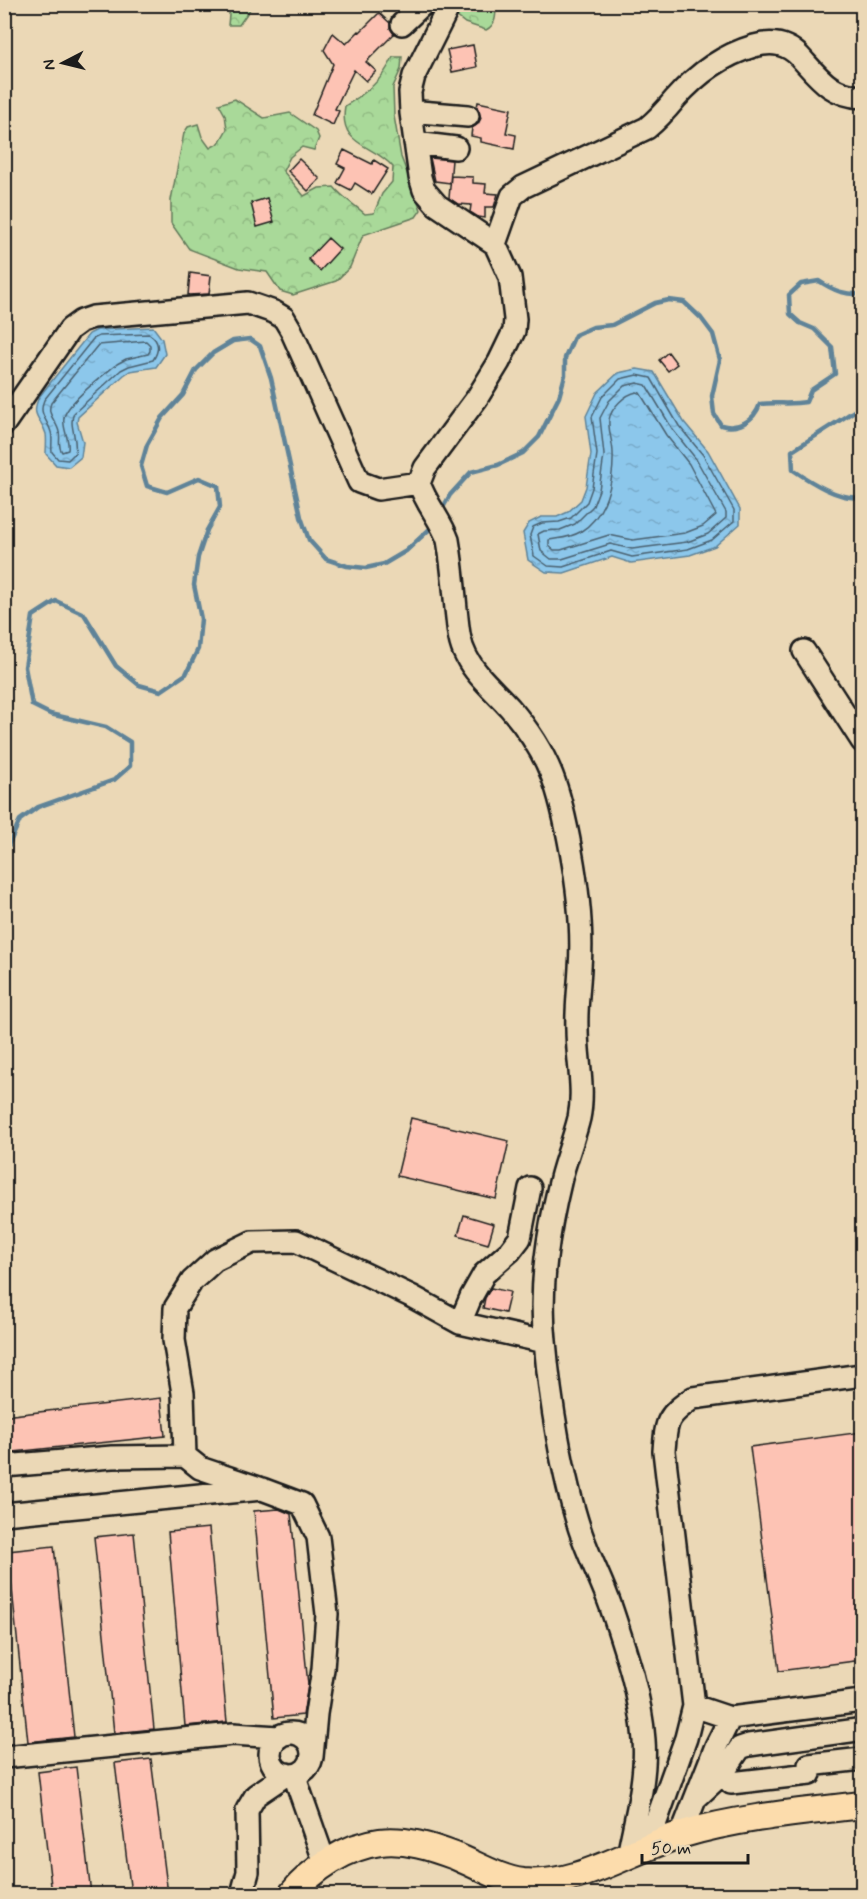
<svg xmlns="http://www.w3.org/2000/svg" width="867" height="1899" viewBox="0 0 867 1899" font-family="Mynerve,sans-serif">
	<style>
		.forest { fill: url(#forest-crowns); stroke: #627a5a; stroke-width: 1.5 }
		.water { fill: url(#water-ripples); stroke: #5f8398; stroke-width: 1.5 }
		.lines { fill: none; stroke-linecap: round; stroke-linejoin: round }
		.shore { stroke: #49606f; stroke-width: 1.5 }
		.stream { stroke: #5f8398; stroke-width: 4.5 }
		.building { fill: #fdc3b4; stroke: #1c1c1c; stroke-width: 1.5 }
		.minor-casing { stroke: #1c1c1c; stroke-width: 26 }
		.major-casing { stroke: #1c1c1c; stroke-width: 30 }
		.minor { stroke: #ebd8b6; stroke-width: 21 }
		.major { stroke: #fcdcac; stroke-width: 26 }
	</style>
	<defs>
		<pattern id="forest-crowns" width="20" height="18" patternUnits="userSpaceOnUse" patternTransform="scale(1.5)"><rect width="20" height="18" fill="#a9d999"/><path d="M2 6a3 3 0 1 1 6 0M12 15a3 3 0 1 1 6 0" fill="none" stroke="#91ba83"/></pattern>
		<pattern id="water-ripples" width="26" height="14" patternUnits="userSpaceOnUse" patternTransform="scale(1.5)"><rect width="26" height="14" fill="#8cc7eb"/><path d="M2 4q2-2 4 0t4 0M15 11q2-2 4 0t4 0" fill="none" stroke="#78aac9"/></pattern>
	</defs>
	<rect width="100%" height="100%" fill="#ebd8b6"/>
	<filter id="ink" filterUnits="userSpaceOnUse"><feTurbulence type="fractalNoise" baseFrequency=".0167" numOctaves="2"/><feDisplacementMap in="SourceGraphic" scale="12" xChannelSelector="R" yChannelSelector="G"/><feConvolveMatrix kernelMatrix="1 2 1 2 8 2 1 2 1" color-interpolation-filters="sRGB"/></filter>
	<g filter="url(#ink)">
		<path class="forest" d="M230,5V4L253,5L239,25H228Z
			M460,5H496C496,16 496,25 486,30L465,23L455,15Z
			M393,57H402L401,69L393,87L394,116L401,157L421,210L416,217L363,235L350,267L336,281L293,295L280,291L267,272L239,268L189,249L171,223V200L184,133L188,127L198,124L202,137L210,148L219,143L227,129L225,115L219,104L235,99L264,118L290,113L316,131L319,138L314,150L302,147L290,157L283,171L304,196L319,188L334,187C343,198 355,205 365,214L374,213L382,194L392,182L393,167C374,144 338,147 345,106C366,93 383,80 393,57Z"/>
		<path class="water" d="M153,327L162,339L165,354L156,367L130,371L124,375L78,417L77,422L83,442L81,457L69,467L56,465L46,454C46,448 47,440 46,434C41,417 30,417 39,397L89,334L97,330Z
			M637,369L654,372L684,422L708,451L740,509V524L715,546L690,555L631,563L612,557L564,573L546,572L528,560L523,533L529,523L541,517H557L568,512L581,500L586,487L591,454L586,416L597,393L618,373Z"/>
		<g class="lines">
			<path class="shore" d="M149,334C159,340 160,350 153,360L129,366L121,370L74,413C68,425 78,438 75,453L68,460L58,459L52,452C51,445 53,437 51,432C47,419 38,414 44,400L93,339L99,336Z
				M146,341L150,345V351L148,354L126,359L117,364C105,374 66,403 64,418C62,429 70,439 68,450L62,452C57,445 61,440 59,432C57,421 46,415 51,403L98,345Z
				M637,375L651,378L679,426L703,455L734,510V521L712,540L688,549L632,557L611,551L563,567L548,566L534,556L530,535L533,527L542,523L559,522L571,518L587,502L592,488L597,454L592,417L602,397L620,379Z
				M637,383L646,385L673,430L696,459L726,512V518L708,534L687,542L632,549L610,544L562,559H551L541,551L538,534L544,531L560,530L575,524L593,506L599,490L604,455L600,418L609,401L624,386Z
				M637,392L640,393L666,435L689,464L716,515L703,526L685,533L633,540L609,535L561,550H554L549,546V540C560,538 570,538 580,532C606,516 614,481 613,453C613,443 608,431 609,420C611,408 625,394 637,392Z"/>
			<path class="stream" d="M862,406L792,451L793,470C811,482 840,501 862,497
				M440,513L450,495L471,472L498,465L523,453L539,437L559,397L565,375V358L575,335L593,327L612,325L655,303L669,300L684,302L701,318L713,334L720,360L712,396L714,414L721,425C738,430 754,421 760,404C776,402 790,405 806,402L811,390L835,374L832,347L814,329L800,323L790,314L789,295L801,284L819,281C834,291 845,295 862,294
				M4,855L20,820L38,807L114,780L130,766V742L106,727L50,714L32,705L25,667L33,616L56,601L84,614L116,666L139,685L161,691L186,674L198,649L201,619L194,585L198,557L207,530L220,507L218,486L199,478L167,492L147,486L141,466L147,445L162,418L183,395L196,370L213,353L233,341L250,339L260,346L271,378L301,517L309,540L326,559L347,566L366,568L384,564L406,551L434,525"/>
		</g>
		<path class="building" d="M379,13L390,23V28L394,34L366,62L376,71L366,81L354,70L335,109L339,111L333,125L312,115L333,64L324,50L333,33L346,44L359,31L360,32Z
			M473,45L477,67L452,72L447,50Z
			M478,102L511,109L506,133L516,135L514,149L481,142V138L471,136L472,128L478,124L481,118L477,107Z
			M344,150L372,164L374,160L388,169L372,194L355,183L351,190L337,183L345,168L337,164Z
			M430,158L452,160L450,183L435,181Z
			M299,159L320,179L308,191L288,171Z
			M451,176L473,177V183L486,184L485,193L498,194L494,207H485V218L478,217L470,212L471,205L458,204L449,198Z
			M267,198L274,222L257,227L251,203Z
			M328,238L340,249L320,271L308,259Z
			M190,273L211,276L209,294L188,295Z
			M668,352L677,364L668,371L659,360Z
			M411,1118L509,1141L496,1199L397,1176Z
			M464,1215L494,1224L488,1244L458,1235Z
			M491,1288L510,1292L505,1313L483,1308L485,1298Z
			M161,1398L165,1436L4,1453V1416Z
			M862,1432V1660L779,1671L750,1447Z
			M279,1509L291,1514L308,1685L303,1715L274,1718L254,1511Z
			M209,1528L227,1722L185,1726L168,1532Z
			M134,1533L154,1729L114,1733L94,1537Z
			M54,1546L74,1737L28,1742L8,1551Z
			M151,1759L168,1894H131L115,1763Z
			M76,1767L91,1894H52L38,1772Z"/>
		<g class="lines">
			<defs>
				<path id="minor" d="M402,24L423,4
					M411,113L420,112L468,116
					M415,143L456,148
					M495,244L512,196L523,187L647,128C658,119 666,110 675,99C696,75 723,55 754,46C772,41 787,43 800,57C820,79 831,95 862,97
					M4,424L70,329L81,321L93,317L248,303L274,312L284,318L291,330L359,482L378,489L419,483C426,504 441,520 448,540C452,563 454,586 456,609C458,624 458,641 466,656C476,676 495,691 510,708C551,756 560,790 571,851C578,889 583,929 580,968C579,988 576,1008 577,1029C577,1059 585,1089 579,1118C574,1139 566,1158 561,1178C548,1232 539,1285 545,1341C550,1400 562,1475 580,1530C589,1557 602,1581 611,1607C625,1649 641,1696 644,1740C647,1778 635,1819 628,1856
					M419,483L425,468L477,398L499,362L514,331L515,319L510,277L495,244L437,205L424,190L420,177L411,113L410,92L414,76L450,4
					M804,651L862,741
					M460,1323L471,1297L484,1274L510,1251L520,1238L530,1188
					M4,1466L112,1457L185,1456
					M262,1489L200,1468L185,1456L183,1393L174,1340L175,1308L192,1281L215,1260L252,1242L296,1241L411,1296L460,1323L545,1342
					M4,1514L262,1489L302,1504L318,1537L327,1614L323,1669L316,1714L312,1757
					M694,1706L730,1718L862,1701
					M270 1754a21 21 0 1 1 42 0a21 21 0 1 1-42 0Z
					M4,1757L233,1734L279,1737
					M723,1773L740,1748L749,1745L857,1730
					M294,1775L325,1863
					M697,1797L723,1773L731,1783L810,1774L809,1765L862,1759
					M681,1835L716,1746L730,1718
					M647,1847L686,1738L694,1706L664,1451C666,1420 667,1416 693,1398L862,1375
					M242,1894L248,1872L247,1810L256,1795L287,1774"/>
				<path id="major" d="M292,1894C312,1869 347,1846 380,1842C406,1839 431,1847 455,1856C477,1865 499,1879 523,1882C580,1887 631,1849 683,1834C741,1817 802,1812 862,1805"/>
			</defs>
			<use href="#minor" class="minor-casing"/>
			<use href="#major" class="major-casing"/>
			<use href="#minor" class="minor"/>
			<use href="#major" class="major"/>
		</g>
	</g>
	<rect width="867" height="1899" fill="none" stroke="#ebd8b6" stroke-width="24"/>
	<rect x="12" y="12" width="843" height="1875" fill="none" stroke="#1c1c1c" stroke-width="2" filter="url(#ink)"/>
	<g transform="translate(63 63) rotate(263)" stroke="#ebd8b6" stroke-width="4.5" paint-order="stroke">
	<path d="M0-4.5L10 22L0 15L-10 22Z" fill="#1c1c1c"/>
	<text y="-9" font-size="16" font-weight="bold" text-anchor="middle" fill="#1c1c1c">N</text>
	</g>
	<path d="M642 1854v9h106v-9" fill="none" stroke="#1c1c1c" stroke-width="3"/>
	<text x="651" y="1854" font-size="18" fill="#1c1c1c" stroke="#ebd8b6" stroke-width="4.5" paint-order="stroke">50 m</text>
</svg>
